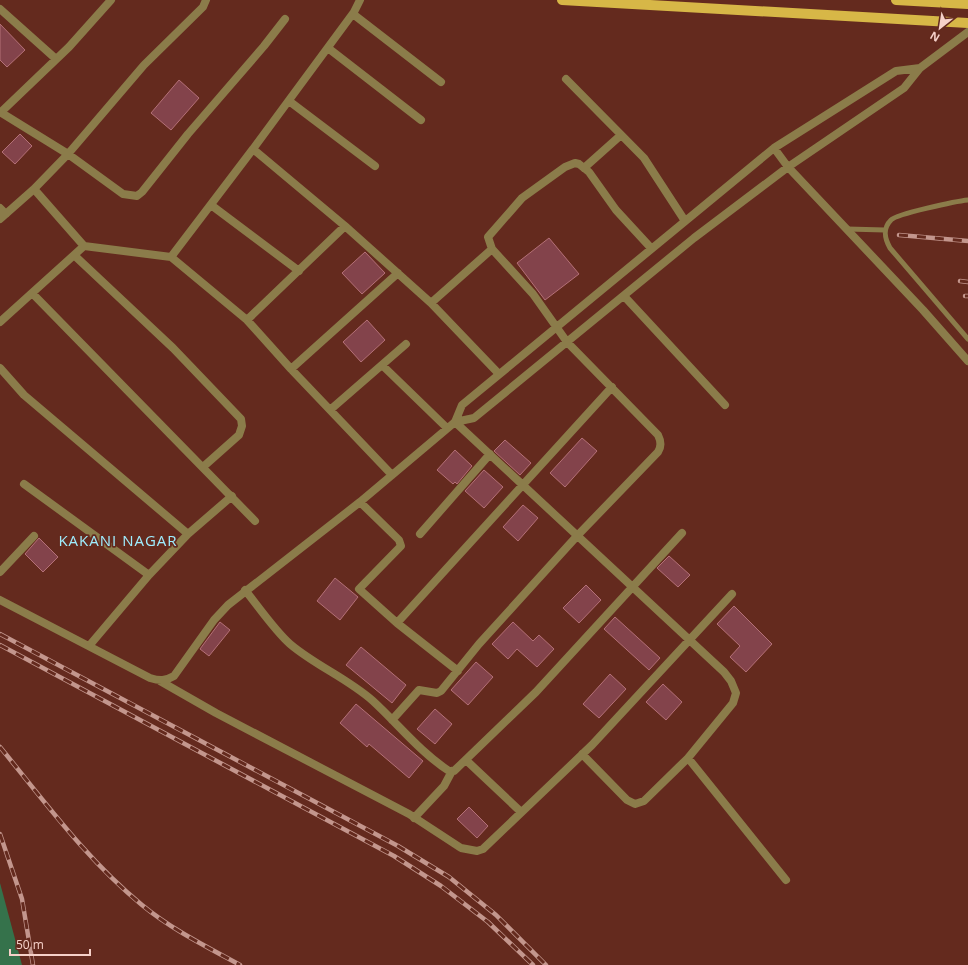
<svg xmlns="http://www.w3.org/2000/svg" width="968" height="965" viewBox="0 0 968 965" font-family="'Open Sans',sans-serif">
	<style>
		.green { fill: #35724b }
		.building { fill: #83434b; stroke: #b47077 }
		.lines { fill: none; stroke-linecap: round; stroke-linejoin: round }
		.service { stroke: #8b7c4a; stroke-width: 5 }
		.minor { stroke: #8b7c4a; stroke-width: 8 }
		.primary { stroke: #d7b747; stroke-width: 10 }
		.rail-casing { stroke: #c3968d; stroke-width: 4.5 }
		.rail { stroke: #642a1e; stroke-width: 3; stroke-dasharray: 9; stroke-linecap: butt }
		.labels { text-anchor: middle; stroke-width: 3.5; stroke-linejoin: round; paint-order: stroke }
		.neighbourhood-label { font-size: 15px; letter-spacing: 1px; fill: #9fedfe; stroke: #642a1e }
	</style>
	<rect width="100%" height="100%" fill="#642a1e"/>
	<path class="green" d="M0,883L22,965H0Z"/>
	<path class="building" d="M0,24L25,50L7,67L0,60Z
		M179,80L199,98L171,130L151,113Z
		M20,134L32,146L15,164L2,152Z
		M549,238L579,274L545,300L517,263Z
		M365,252L385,273L362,294L342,273Z
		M367,320L385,340L361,362L343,342Z
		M582,438L597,451L565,487L550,473Z
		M505,440L531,463L520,475L494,451Z
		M455,450L472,466L457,484L455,482L453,484L437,470Z
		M484,470L503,487L484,508L465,491Z
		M523,505L538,518L518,541L503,527Z
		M39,538L58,557L43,572L25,554Z
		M669,556L690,575L678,587L657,568Z
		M335,578L358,597L340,620L317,601Z
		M586,585L601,600L579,623L563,608Z
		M734,606L772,644L746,672L730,657L740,646L717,624Z
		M615,617L660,658L649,670L604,629Z
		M220,622L230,630L209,656L200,649Z
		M513,622L533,641L539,635L554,649L537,667L517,649L508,659L492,644Z
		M361,647L406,685L392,703L346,665Z
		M476,662L493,677L468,705L451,690Z
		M610,674L626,689L599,718L583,704Z
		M663,684L682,702L666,720L646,702Z
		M356,704L423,761L409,778L369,744L367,747L340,723Z
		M435,709L452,724L435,744L417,729Z
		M469,807L488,826L477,838L457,819Z"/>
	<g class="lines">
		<path class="service" d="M968,200C957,201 896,214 891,220C882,229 885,239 890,248L968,339
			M847,229L885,230"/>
		<path class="minor" d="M360,0L354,12L253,149L345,226L431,303L492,249L488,237L522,198L565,167L575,163L579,164L589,172L616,210L651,248
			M0,9L56,59
			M353,14L441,82
			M328,48L421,120
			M566,79L644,158L685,221
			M289,101L375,166
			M0,112L68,154L144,65L203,7L206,0
			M1,112L69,47L111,0
			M774,148L788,167L923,310L968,361
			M584,168L621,135
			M34,189L68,154L123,194L137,196L142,192L188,134L264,46L285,19
			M211,205L299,271
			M0,208L6,214
			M0,219L34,189L84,246
			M74,255L173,348L241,419L242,426L239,435L203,467
			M171,257L247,320L291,369L392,475
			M32,293L255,521
			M624,296L725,405
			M431,303L498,373
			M247,320L345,226
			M0,322L84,246L171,257L253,149
			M382,365L447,428
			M0,368L24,395L188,534
			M291,369L398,273
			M330,410L406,344
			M455,422L474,418L694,238L788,167L904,88L920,68L968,32
			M455,422L724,672L731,681L736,693L733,703L688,758L786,880
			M24,484L149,575
			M360,502L399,540L401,546L359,589L397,623L458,671
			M420,534L490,454
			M0,572L34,536
			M245,590C258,606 275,631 290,644C316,666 347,678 373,701C398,724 420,752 449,771H454L536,692L682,533
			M0,600L150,678C160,681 165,681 174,676L214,620L228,605L360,502L455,422L462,405L774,148L896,71L920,68
			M397,623L612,387
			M89,646L149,575L188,534L232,496
			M160,681L216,713L409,814L461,848L477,851L483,849L592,745L732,594
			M392,720L419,690L437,693L441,691L479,644L577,536L658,452C662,446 661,441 658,435L567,342L533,294L492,249
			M582,754L627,800L635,804L644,801L688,758
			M466,760L521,812
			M414,818L444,786L452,771"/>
		<path class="primary" d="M562,0L968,23
			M896,0L968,4"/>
		<defs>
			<path id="rail" d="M899,235L968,241
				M960,281L968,282
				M965,296H968
				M0,634L398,846L449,877L496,915L546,965
				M0,645L394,856L441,886L488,922L533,965
				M0,747C45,802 87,860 142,905C171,929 207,947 240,965
				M0,834L22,899L33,965"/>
		</defs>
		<use href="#rail" class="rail-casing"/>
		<use href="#rail" class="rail"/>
	</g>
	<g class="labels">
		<g class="neighbourhood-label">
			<text x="118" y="546">KAKANI NAGAR</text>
		</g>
	</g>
	<g transform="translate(940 28) rotate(210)" stroke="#642a1e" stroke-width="3" paint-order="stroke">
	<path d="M0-3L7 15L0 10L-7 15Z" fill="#f6d1c9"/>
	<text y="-6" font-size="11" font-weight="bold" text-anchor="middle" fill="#f6d1c9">N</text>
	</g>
	<path d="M10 949v6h80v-6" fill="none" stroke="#f6d1c9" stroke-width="2"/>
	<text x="16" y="949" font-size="12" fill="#f6d1c9" stroke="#642a1e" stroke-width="3" paint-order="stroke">50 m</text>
</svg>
